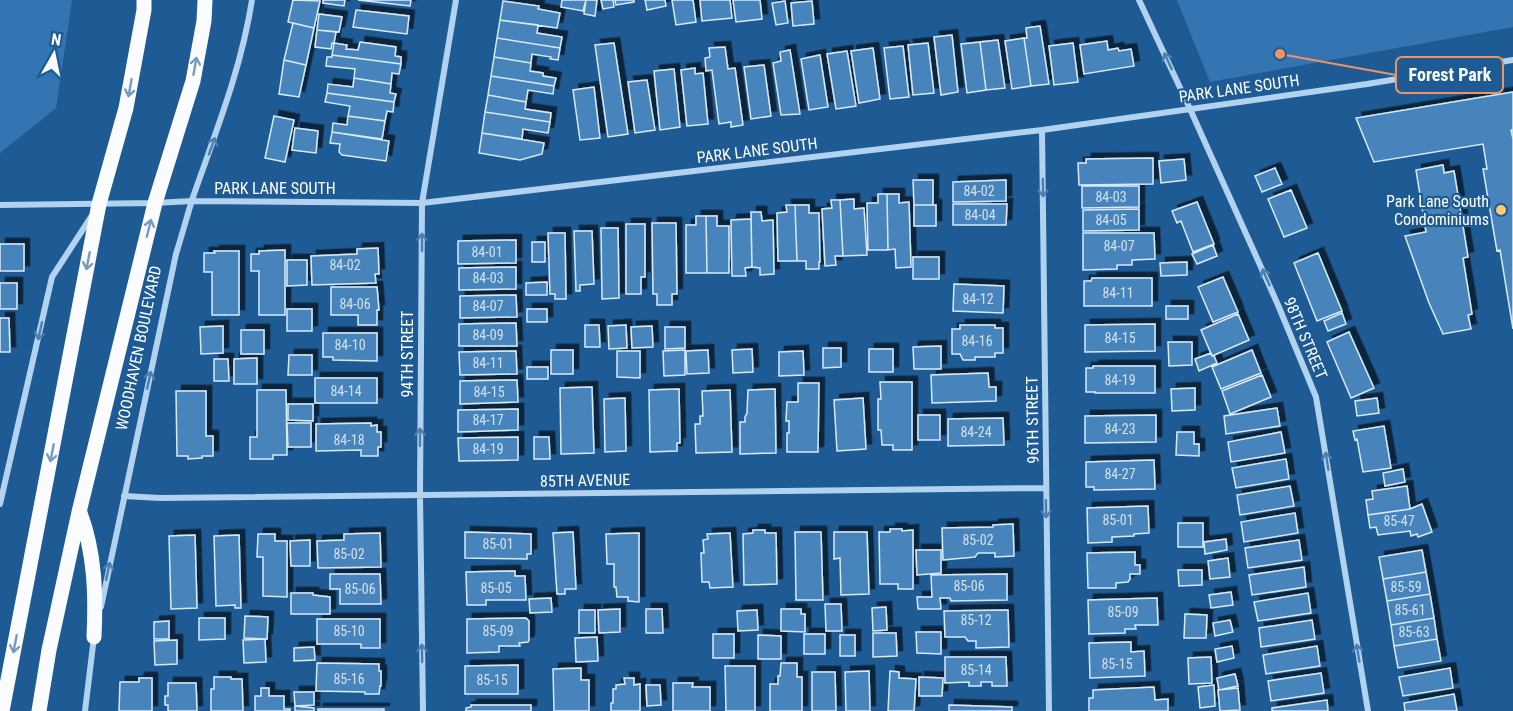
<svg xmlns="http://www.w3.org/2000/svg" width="1513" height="711" viewBox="0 0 1513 711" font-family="'Roboto Condensed',sans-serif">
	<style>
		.green { fill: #3375b3 }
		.building { fill: #4784bb; stroke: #d8eafa; stroke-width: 1.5; filter: url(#shadow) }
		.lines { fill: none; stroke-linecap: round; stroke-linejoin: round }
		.street { stroke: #b2d2ef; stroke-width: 6 }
		.primary { stroke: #fafcff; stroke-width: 15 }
		.oneway { stroke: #4a7fb0 }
		.oneway2 { stroke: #769bbf }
		.poi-dot { fill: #fdca72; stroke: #1e5b95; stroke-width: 2 }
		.labels { text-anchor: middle; stroke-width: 4.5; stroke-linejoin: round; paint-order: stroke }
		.number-label { font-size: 14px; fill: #d1e0ee }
		.street-label { font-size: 16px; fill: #fff; stroke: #1e5b95 }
		.poi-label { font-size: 16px; fill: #fff; stroke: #1e5b95; text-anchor: end }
		.leader { fill: none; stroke: #f09361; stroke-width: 2 }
		.callout-dot { fill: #f09361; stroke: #1e5b95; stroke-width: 2 }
		.callout { fill: #1e5b95; stroke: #f09361; stroke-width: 2 }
		.callout-label { font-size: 18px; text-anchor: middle; font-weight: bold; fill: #fff }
	</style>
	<defs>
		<filter id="shadow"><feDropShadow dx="5.5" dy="-5.5" stdDeviation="0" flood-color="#0009"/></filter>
	</defs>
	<rect width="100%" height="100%" fill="#1e5b95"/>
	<path class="green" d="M0,0H72L56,108L0,153Z
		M1177,0H1513V27L1210,82Z"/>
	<path class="building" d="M293,0L320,1L314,28L288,22Z
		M323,0H345L344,6L323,3Z
		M358,0H411L410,6Z
		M562,0H586L583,11L561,7Z
		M586,0H597L595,16L584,14Z
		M601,0H613L614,7L603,9Z
		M615,0H634V2L616,5Z
		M645,0H665L666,6L647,10Z
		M672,0H693L696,22L676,25Z
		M700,0H730L732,18L702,21Z
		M733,0H760L762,19L736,22Z
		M503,1L539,6L538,9L560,13L557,28L500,20Z
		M785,1L788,23L776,25L772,3Z
		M812,1L814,24L793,26L791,3Z
		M356,10L409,16L407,34L353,27Z
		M319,14L342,17L339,32L317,30Z
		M500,20L538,25L537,33L562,37L560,48L497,38Z
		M293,23L314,28L306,65L284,60Z
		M1040,26L1049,84L1031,86L1024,38H1027L1026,28Z
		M317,30L336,32L334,43H332L331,49L315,47Z
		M952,35L958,92L941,95L934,37Z
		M497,38L560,48L558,60L550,59L551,57L532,54L531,63L494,57Z
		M1024,38L1031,86L1012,89L1005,41Z
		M998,40L1005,88L986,90L980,42Z
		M1107,41L1108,50L1118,48L1119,51L1131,49L1134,66L1084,74L1080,45Z
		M360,42L396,47L395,56L401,57V64L332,55L334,43L347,45L346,49L358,50Z
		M980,42L986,90L967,93L961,44Z
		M614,43L628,134L608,137L595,45Z
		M928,43L934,93L913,95L908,45Z
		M1073,43L1078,82L1054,85L1049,46Z
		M903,46L909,97L890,99L884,48Z
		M725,47L728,69L735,68L743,125L731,127V122L719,124L712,70L706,71L705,58L710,57L709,48Z
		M873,48L880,99L859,103L851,51Z
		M790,50L800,114L781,115L773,63L781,61L780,52Z
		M847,51L856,106L836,109L827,54Z
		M332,55L401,64L399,74L392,73L391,84L354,78L355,69L326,66L327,57H332Z
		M820,55L828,107L809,110L801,59Z
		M494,57L531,63L530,71L543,73V76L556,78L554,86L491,76Z
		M284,60L306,65L299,97L279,94Z
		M764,65L771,116L751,119L744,67Z
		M695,68V74L703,73L708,124L687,126L681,70Z
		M674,69L680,127L660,130L654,71Z
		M491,76L554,86L553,94L528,90L526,102L488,95Z
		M354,78L391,84L390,93L396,94L394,102L327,93L328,84L353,87Z
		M647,80L655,130L635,133L628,82Z
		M594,87L600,138L580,140L573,90Z
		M1513,92V130H1511L1513,139V329L1500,250L1497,251L1483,169H1487L1483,144L1374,162L1356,118Z
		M1513,92V329L1500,250L1497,251L1483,169H1487L1483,144L1374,162L1356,118Z
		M327,93L394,102L393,112L387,111L385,121L348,116L350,106L325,102Z
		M488,95L526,102L525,109L551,113L550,122L485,112Z
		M485,112L550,122L548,133L523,129L522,139L482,133Z
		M274,116L294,120L285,162L265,158Z
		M348,116L385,121L382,139L332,132L333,123L347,125Z
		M295,128L318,131L316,153L292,150Z
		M332,132L389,141L386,161L342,155L339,152L340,144L330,143Z
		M482,133L544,143L542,154L520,160L479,153Z
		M1153,158V184L1079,185L1078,163H1086V159Z
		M1184,159L1186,180L1161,183L1159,161Z
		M1443,165L1444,173L1454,171L1468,257L1463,258L1472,314L1468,315L1471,329L1443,334L1429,303L1405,236L1426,232L1416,170Z
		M1275,168L1282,184L1262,192L1255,176Z
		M913,180H933V205H914Z
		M1006,180V201L953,202V182Z
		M1082,186H1139V207L1082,208Z
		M1291,190L1307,228L1284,237L1268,199Z
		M878,194H887L888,250H868L867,203H878Z
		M887,194H899V203L909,202L911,267L896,268L895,249L888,250Z
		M854,199V209L864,208L867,255L843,256L840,200Z
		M831,200H840L843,256H835L836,265L825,266L822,209L832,208Z
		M1197,202L1214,244L1193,252L1181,221L1177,223L1172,211Z
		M953,204H1007L1006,225H953Z
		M786,205H795L797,261H778L777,213L787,212Z
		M795,205H809V213H819L820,262H819V269H806V261H797Z
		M914,205H936V226H914Z
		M1139,209V230L1083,231V210Z
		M751,212H761L762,221L773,220L774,274L760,275V268L752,267Z
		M696,216H706L707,273H686V225H696Z
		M706,216H717V226H729V273H707Z
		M751,219L752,267L745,268L746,276H732L731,220Z
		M652,223H676L677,294H672V305H657V294H653Z
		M626,224H645V277H641V294H626Z
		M601,228H618L619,298L602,299Z
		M574,231H592L594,284L580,285V291H576Z
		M548,233H565L566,299H555V294H550Z
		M1083,233H1154L1155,259L1132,260V265H1117V269L1083,270Z
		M516,240V263L458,264V241Z
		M532,242H545V262H532Z
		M0,244H24V271H0Z
		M1213,245L1217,256L1197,264L1192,254Z
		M378,248L379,274H375L376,283L312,285L311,256L357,254V249Z
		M285,250V315H259V271H251V254H259V251Z
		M214,251H239V315H212V272H204V253H215Z
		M1318,253L1342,311L1317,321L1294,263Z
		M913,257H939V279H913Z
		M287,260H307V285L287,286Z
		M1187,262V275L1161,276L1160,263Z
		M516,267V289L459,290V268Z
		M1223,277L1238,312L1213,322L1198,287Z
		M1092,278H1152V306H1084V281H1091Z
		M547,282V295H526V283Z
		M0,283H17V309H0Z
		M954,284L1004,286L1003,313L953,311Z
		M331,287H377L379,310H377V325H358V315H331Z
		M516,295L517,317L460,318V296Z
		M1166,306H1188V319H1166Z
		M287,309H312V331H287Z
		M527,309H547V322H527Z
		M1342,313L1346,324L1328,331L1324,321Z
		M1238,314L1249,340L1212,356L1201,330Z
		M0,318H9L10,352H0Z
		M516,323L517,346H459V324Z
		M1155,324V351L1085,352V325Z
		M585,325H599L600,347H585Z
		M626,325L627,348L609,349L608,326Z
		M960,325H995V328H1003V353H995V357H975V360H963L960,354H952V329H960Z
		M223,326V353L201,354L200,327Z
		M652,326L653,347L632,348L631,327Z
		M665,327H685V348L665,349Z
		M241,330H264V354H241Z
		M1349,332L1374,388L1351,398L1327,342Z
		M323,333H377V361L333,360V357H323Z
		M1168,342H1192V365L1169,366Z
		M941,346V369H914L913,347Z
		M823,348H841V367L823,368Z
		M752,349L753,372L733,373L732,350Z
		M869,349H893V372H869Z
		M551,350H573V374H551Z
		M685,350V375L664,376L663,351Z
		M708,350L709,373L687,374L686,351Z
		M1252,350L1261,373L1221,389L1212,367Z
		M516,351L517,374L460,375L459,352Z
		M617,351H640V378L617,377Z
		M803,351L804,375L779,376V352Z
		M1211,353L1212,356H1214L1217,363L1199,371L1195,359Z
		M289,355H312V375H288Z
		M257,358V384H234V359Z
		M214,359H228L229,381H214Z
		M1093,366H1155V393H1095V392H1086V368H1093Z
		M527,367H548V379H527Z
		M988,373L989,387H996V401L932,403L931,375Z
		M1262,375L1271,397L1230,414L1222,391Z
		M315,378H377V403H315Z
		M517,380L518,402L460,404V381Z
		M880,382H912V450H893V445H882L881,430H878V399H881Z
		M798,383H819L818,452H787V433H789V421H786L787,402H798Z
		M592,387L594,453L561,454L560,388Z
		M1195,388V410L1172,411L1171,389Z
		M679,389L680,443H677V451L650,452L649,390Z
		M775,389L776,453L740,454V422H745V417L747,413L748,390Z
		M257,390H286L287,455H273V459H250V437H257Z
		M730,390L732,452L696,453L695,424H700V416H703L702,391Z
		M176,391H206V436H213V456H202V458L188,459V456H177Z
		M625,398L626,451L605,452L604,399Z
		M863,398L866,449L837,451L834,400Z
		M1377,398L1379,413L1357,416L1355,401Z
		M288,404H313V421L288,420Z
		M1277,408L1280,426L1226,434L1224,416Z
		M518,409V430L458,432V410Z
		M918,415H940V440H918Z
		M1156,415V442L1085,443V416Z
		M1003,418L1004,445L948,446V419Z
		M287,423H311V447H288Z
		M371,423V426L377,425V432H381V447H378V456H361V450L316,451V424Z
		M1384,426L1391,468L1363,472L1357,439L1355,440L1353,431Z
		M1177,432H1194V444H1199V456L1176,455Z
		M1281,432L1285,453L1231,462L1228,442Z
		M518,437V460L459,461L458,438Z
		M534,437H549L550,459H534Z
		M1286,459L1289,479L1236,488L1232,468Z
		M1154,460L1155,489L1094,490V487H1086V462Z
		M1403,469L1405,482L1385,486L1383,473Z
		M1290,486L1294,506L1240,515L1237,495Z
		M1407,486L1410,509L1368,515L1366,500L1373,499L1372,491Z
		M1422,504L1432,532L1418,537L1417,534L1411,536L1410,531L1378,535L1376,527L1370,528L1368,515L1410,509Z
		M1148,506L1149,533L1134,534V536L1112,537V542L1088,543L1087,508Z
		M1295,513L1298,533L1244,542L1241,522Z
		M1178,523H1203V547H1178Z
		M1013,524L1014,556L995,557V553H978L975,557L943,560L942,528L993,527V525Z
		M890,529H902V531L913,530V589H898V584H880L879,532H890Z
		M753,530H765V533H776L777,584L744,585L743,534L753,533Z
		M465,532L531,534V554H527V559L465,558Z
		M573,532L576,589H565V594H557L553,533Z
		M795,532H821L823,600H796Z
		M834,532H867L869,594L841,595L840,558L834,559Z
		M380,533L381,567L318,568L317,541L344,540V534Z
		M639,533V602L628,601V597H617L616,587H614V564H607L606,534Z
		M730,533L733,587L710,588L709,582H702L701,553H704L703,540L708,539L707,534Z
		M258,534H275V541H287V597L263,596V557H257Z
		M195,535L197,608L171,609L169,536Z
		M239,535L241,608H235V605L216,606L214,536Z
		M1226,539L1227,550L1205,554L1204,542Z
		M310,540V566H291L290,541Z
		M1299,540L1302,560L1248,568L1245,548Z
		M916,550H941V573L917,575Z
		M1422,550L1426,572L1383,579L1379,557Z
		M1135,552V565H1140V574H1130V579L1128,582L1116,583V588H1088L1087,553Z
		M1228,558L1230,577L1210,579L1208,561Z
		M1304,567L1306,587L1252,595L1249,575Z
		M1178,570H1202V585L1179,586Z
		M515,571V576H525L526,600H486V605H467L466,572Z
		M1426,572L1430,594L1387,601L1383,579Z
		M330,574H380L381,604H340V589H330Z
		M1007,574V600L951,601L950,598H940L941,609H918L917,597H932L931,575Z
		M1231,592L1233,605L1211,608L1209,595Z
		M291,593H313V595L330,597V614H291Z
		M1308,593L1311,613L1258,621L1254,602Z
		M1430,594L1434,618L1391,625L1387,601Z
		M551,598L552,612L530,613L529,599Z
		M1157,598L1158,625H1135L1136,629H1125V633L1089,634L1088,600Z
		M825,604H841L842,631H826Z
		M886,607L887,630L873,631L872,608Z
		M620,609V632L599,633L598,610Z
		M646,609H662L663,633H646Z
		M781,609H801V614H805V632L781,631Z
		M579,610H595V633H579Z
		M757,610L758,630L738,631L737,611Z
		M1008,610L1009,647L976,648V641H968L965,637H945L944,611Z
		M1185,614L1207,615L1206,638H1184Z
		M245,616L268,617L267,639L244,638Z
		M199,618H225V639L199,640Z
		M526,618L529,621V640L528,642L519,643L520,646H499V652L467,653V619Z
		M1434,618L1437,639L1394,646L1391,625Z
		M317,619H380V648H361V644H317Z
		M1230,620L1233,632L1215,636L1213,623Z
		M1312,620L1315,639L1261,647L1259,628Z
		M169,621V639H154V622Z
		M916,632H941V654L917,653Z
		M873,633H896L897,656L873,657Z
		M713,634H734V658H713Z
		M804,634H825V654H804Z
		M758,635L781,636V659H758Z
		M840,635H855V656H840Z
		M597,637L598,661L576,662L575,638Z
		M265,639L266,662L244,663L243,640Z
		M1437,639L1441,661L1398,668L1394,646Z
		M177,640V664L155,665L154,641Z
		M1131,642V652L1144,651L1145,676L1090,678L1089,643Z
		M1232,646L1234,658L1217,662L1215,649Z
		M1317,646L1320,666L1266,674L1263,655Z
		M314,647L315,660L294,661V648Z
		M945,657H1006L1007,686H992V682H981V686H969V682L945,683Z
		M1211,657L1212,683L1189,684L1188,658Z
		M317,663L379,664V671H381V686H380L379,694H365V692L316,691Z
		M781,663H797V677H802V711H770V684H778V676H780Z
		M518,665V694H465V666Z
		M725,666H755V711H726Z
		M581,668V680H589V711H554L553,669Z
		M1450,668L1453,688L1403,696L1399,677Z
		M869,671L870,711H846L845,672Z
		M890,671L899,672V678L916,679L914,711H888Z
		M812,672H835L836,711H812Z
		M1321,673L1324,693L1271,701L1268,681Z
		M1235,674L1238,686L1219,690L1217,678Z
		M214,677H231V679H242L243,711H211V689H214Z
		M919,677L943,678L942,696H919Z
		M139,678H152V711H119L120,682H139Z
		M624,678H634V685L640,684V711H611V703H613V689H616V685L625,684Z
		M168,683H196L197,711H168V705H165V696H168Z
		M673,683H693L692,687H710V711H673Z
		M646,685H660L661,705L647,706Z
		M1214,685L1215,706L1200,708L1198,687Z
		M1154,687L1155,700L1168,699V711H1089V698H1093V690Z
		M261,688H269V696H284V709H290V711H255V696H261Z
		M1238,688L1240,710L1220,711L1218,690Z
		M294,692H314V705L295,706Z
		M1454,694L1457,711H1405L1404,703Z
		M1327,700L1328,711H1272V708Z
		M471,705H531V711H466V708L471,707Z
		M949,705L1012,707V711H949Z
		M295,706L314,708V711H295Z
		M318,709H384V711H318Z"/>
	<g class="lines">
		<path class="street" d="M1139,0L1190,109L1278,305L1316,397L1368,711
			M1042,130L1049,711
			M0,205L155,203L192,201L422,203L1042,130L1367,84L1513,60
			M124,496L160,498L1046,488
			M0,504L52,277L91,217
			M101,607L176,254C182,235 187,216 193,197C216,131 241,70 252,0
			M85,711L94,637
			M423,711L420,495L422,203L456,0"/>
		<path class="primary" d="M80,513C95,553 96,595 94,637
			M2,711L99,204L126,108L144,10V0
			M39,711L49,650L79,512L155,203L193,81L204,21L205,0"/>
	</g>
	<defs><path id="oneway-shaft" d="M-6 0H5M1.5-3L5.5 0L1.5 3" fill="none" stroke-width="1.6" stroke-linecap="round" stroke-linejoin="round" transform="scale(1.5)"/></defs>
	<g class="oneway">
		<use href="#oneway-shaft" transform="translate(1168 61) rotate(-115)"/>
		<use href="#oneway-shaft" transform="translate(212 146) rotate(-70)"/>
		<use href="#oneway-shaft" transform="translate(1043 188) rotate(89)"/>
		<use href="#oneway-shaft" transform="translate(422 242) rotate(-90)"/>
		<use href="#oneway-shaft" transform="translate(1266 277) rotate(-114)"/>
		<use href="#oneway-shaft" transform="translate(40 331) rotate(103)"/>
		<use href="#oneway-shaft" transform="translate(149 380) rotate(-78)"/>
		<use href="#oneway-shaft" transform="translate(420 437) rotate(-90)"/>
		<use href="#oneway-shaft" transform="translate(1327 461) rotate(-99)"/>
		<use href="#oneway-shaft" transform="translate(1046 509) rotate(89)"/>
		<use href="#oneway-shaft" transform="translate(108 571) rotate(-78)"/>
		<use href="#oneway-shaft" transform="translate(422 653) rotate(-91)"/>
		<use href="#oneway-shaft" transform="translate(1358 653) rotate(-99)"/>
	</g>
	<g class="oneway2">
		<use href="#oneway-shaft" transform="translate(195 66) rotate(-80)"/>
		<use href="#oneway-shaft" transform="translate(130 88) rotate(100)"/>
		<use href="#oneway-shaft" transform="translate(149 228) rotate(-76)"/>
		<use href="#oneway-shaft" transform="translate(88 261) rotate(101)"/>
		<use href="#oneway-shaft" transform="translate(52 453) rotate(101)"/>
		<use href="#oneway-shaft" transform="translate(15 644) rotate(101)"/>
	</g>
	<circle class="poi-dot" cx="1501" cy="210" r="6"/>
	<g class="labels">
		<g class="number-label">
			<text x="979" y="196">84-02</text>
			<text x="1111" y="202">84-03</text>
			<text x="980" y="220">84-04</text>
			<text x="1111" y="225">84-05</text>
			<text x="1119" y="251">84-07</text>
			<text x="487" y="257">84-01</text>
			<text x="345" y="270">84-02</text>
			<text x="488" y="283">84-03</text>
			<text x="1118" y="298">84-11</text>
			<text x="978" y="304">84-12</text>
			<text x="355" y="309">84-06</text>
			<text x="488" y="311">84-07</text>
			<text x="488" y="340">84-09</text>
			<text x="1120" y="343">84-15</text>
			<text x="977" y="346">84-16</text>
			<text x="350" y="350">84-10</text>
			<text x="488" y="368">84-11</text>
			<text x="1120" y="385">84-19</text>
			<text x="346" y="396">84-14</text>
			<text x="489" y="397">84-15</text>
			<text x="488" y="425">84-17</text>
			<text x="1120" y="434">84-23</text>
			<text x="976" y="437">84-24</text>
			<text x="349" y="445">84-18</text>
			<text x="488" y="454">84-19</text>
			<text x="1120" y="479">84-27</text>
			<text x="1118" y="525">85-01</text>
			<text x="1399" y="526">85-47</text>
			<text x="978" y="545">85-02</text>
			<text x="498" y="549">85-01</text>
			<text x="349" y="559">85-02</text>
			<text x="969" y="591">85-06</text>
			<text x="1406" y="592">85-59</text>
			<text x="496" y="593">85-05</text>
			<text x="360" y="594">85-06</text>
			<text x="1410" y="615">85-61</text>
			<text x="1123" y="617">85-09</text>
			<text x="976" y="625">85-12</text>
			<text x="349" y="636">85-10</text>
			<text x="498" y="636">85-09</text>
			<text x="1414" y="637">85-63</text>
			<text x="1117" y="669">85-15</text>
			<text x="976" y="675">85-14</text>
			<text x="349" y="684">85-16</text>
			<text x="492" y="685">85-15</text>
		</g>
		<g class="street-label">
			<text transform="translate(1239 88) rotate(-8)" y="6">PARK LANE SOUTH</text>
			<text transform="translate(757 150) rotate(-7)" y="6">PARK LANE SOUTH</text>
			<text x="275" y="194">PARK LANE SOUTH</text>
			<text transform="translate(1306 338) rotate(67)" y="6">98TH STREET</text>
			<text transform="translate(138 348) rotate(-78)" y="6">WOODHAVEN BOULEVARD</text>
			<text transform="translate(407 354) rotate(-90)" y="6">94TH STREET</text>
			<text transform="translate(1032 420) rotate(-91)" y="6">96TH STREET</text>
			<text transform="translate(585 480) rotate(-1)" y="6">85TH AVENUE</text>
		</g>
		<g class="poi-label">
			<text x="1489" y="207">Park Lane South<tspan x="1489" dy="18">Condominiums</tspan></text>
		</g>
	</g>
	<path class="leader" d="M1280 54L1396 75"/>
	<circle class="callout-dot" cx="1280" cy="54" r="6"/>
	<rect class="callout" x="1396" y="57" width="107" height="36" rx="6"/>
	<g class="callout-label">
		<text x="1450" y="81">Forest Park</text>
	</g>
	<g transform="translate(54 54) rotate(9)" stroke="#1e5b95" stroke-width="4.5" paint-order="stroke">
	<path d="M0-4.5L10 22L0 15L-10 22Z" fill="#ffffff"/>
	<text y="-9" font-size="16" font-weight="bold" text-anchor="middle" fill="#ffffff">N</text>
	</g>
</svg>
